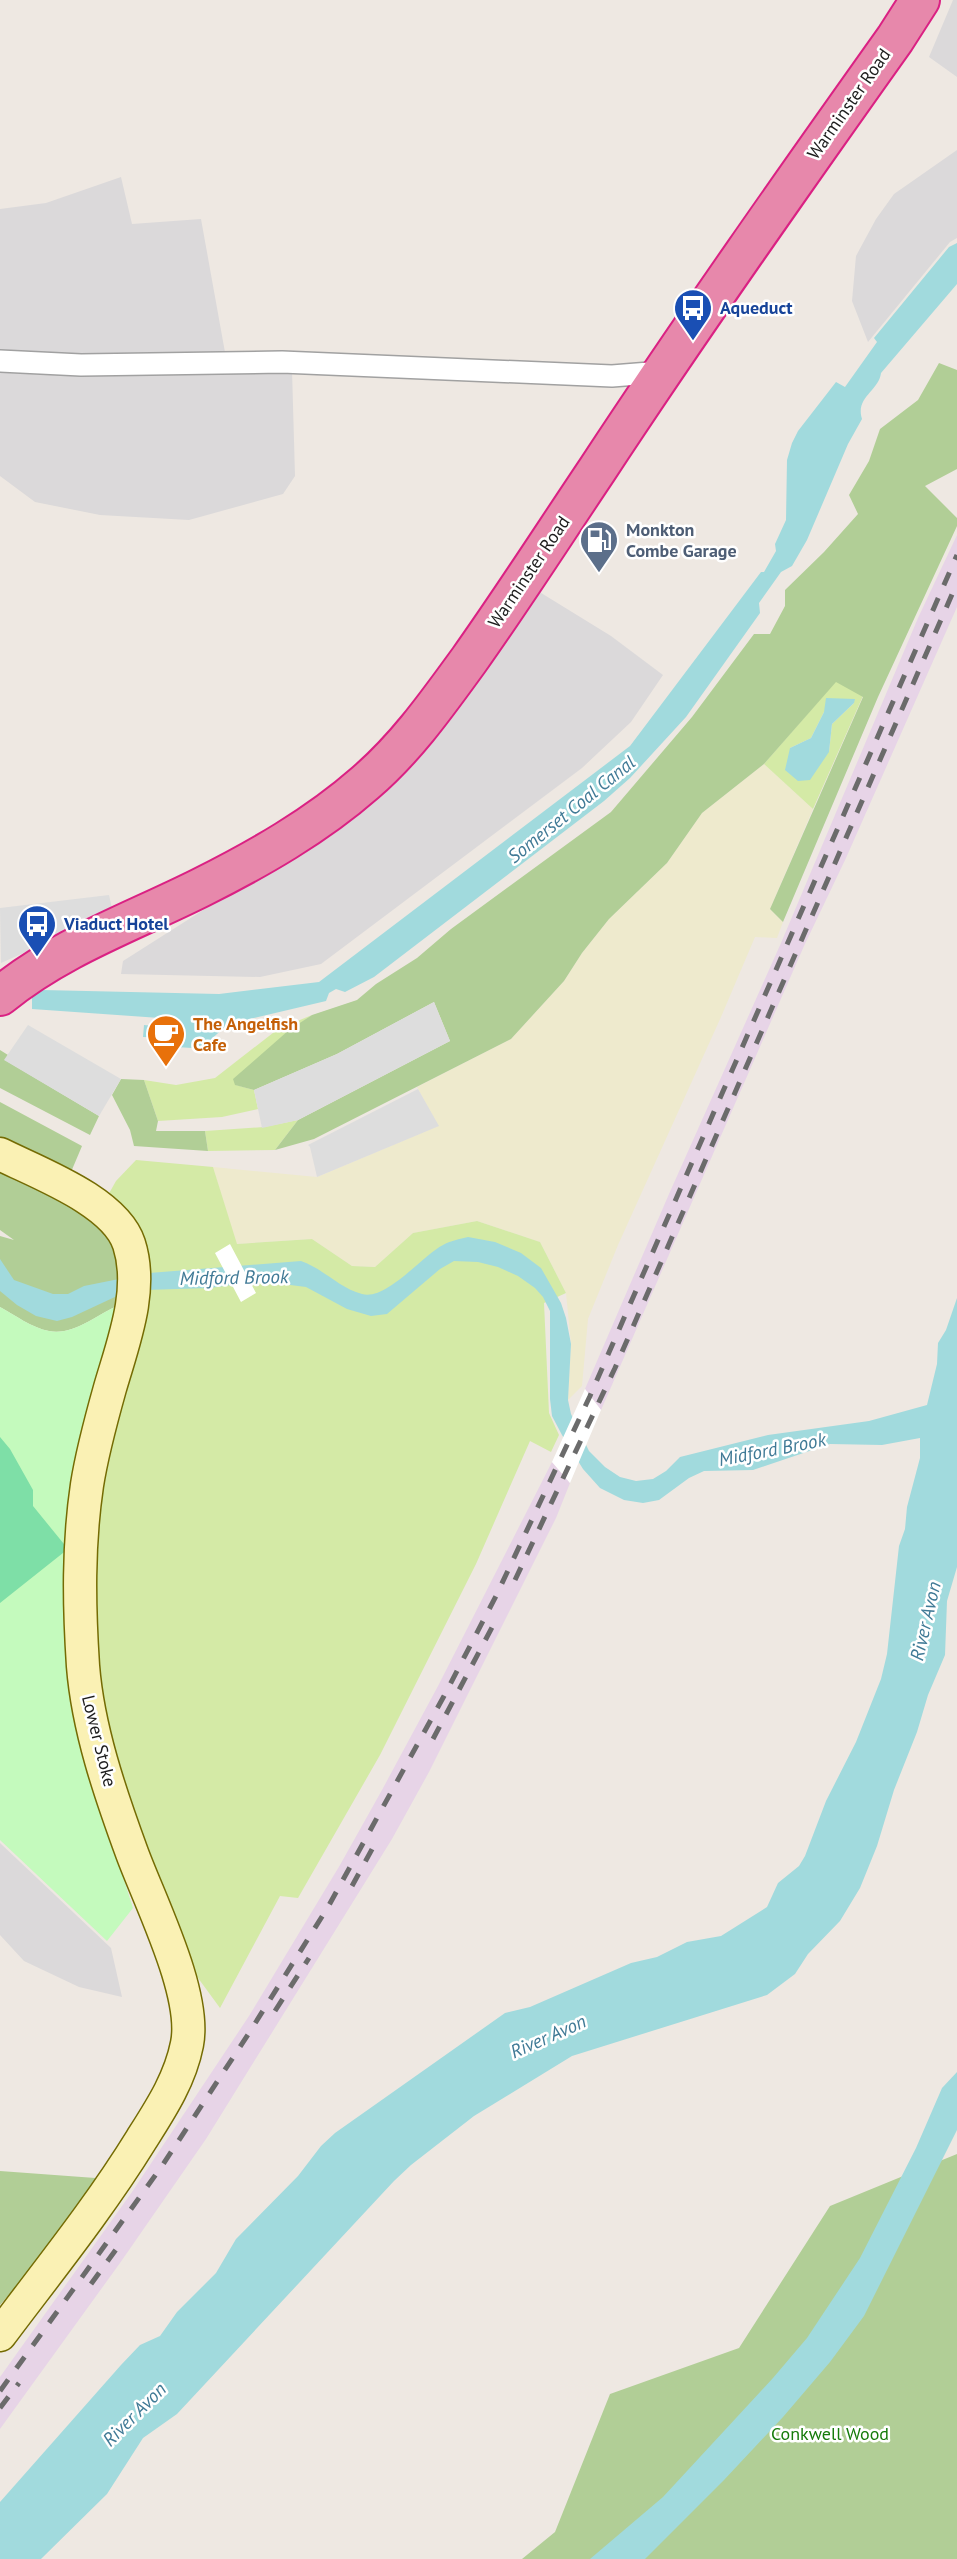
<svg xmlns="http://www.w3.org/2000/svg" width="957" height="2559" viewBox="0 0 957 2559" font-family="'PT Sans',sans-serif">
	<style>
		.residential { fill: #dbd9da }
		.industrial { fill: #e7d4e7 }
		.farmland { fill: #eeeacd }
		.grass { fill: #d4eaa6; fill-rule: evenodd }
		.forest { fill: #b1ce96 }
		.park { fill: #c4fabd }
		.pitch { fill: #7edfa7 }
		.parking { fill: #ddd }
		.water { fill: #a1dadd }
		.pier { fill: #fff }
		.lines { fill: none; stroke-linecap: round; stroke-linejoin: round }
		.street-casing { stroke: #a1a1a1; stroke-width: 24 }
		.secondary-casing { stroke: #746b03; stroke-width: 35 }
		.highway-casing { stroke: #da2183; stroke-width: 42 }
		.street { stroke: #fff; stroke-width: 21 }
		.secondary { stroke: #faf1b4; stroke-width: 32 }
		.highway { stroke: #e788ab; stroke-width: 38 }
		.rail { stroke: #6b6b6b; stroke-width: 5; stroke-dasharray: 14 14; stroke-linecap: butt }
		.labels { text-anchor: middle; stroke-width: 5; stroke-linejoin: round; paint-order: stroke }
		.street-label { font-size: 18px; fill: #1d1d1d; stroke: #fff }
		.transit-label { font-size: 18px; font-weight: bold; fill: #164399; stroke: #fff; text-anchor: start }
		.service-label { font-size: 18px; font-weight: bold; fill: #4e5e75; stroke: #fff; text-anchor: start }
		.food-label { font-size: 18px; font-weight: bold; fill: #c56008; stroke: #fff; text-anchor: start }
		.park-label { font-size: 18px; fill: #157b0a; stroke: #fff }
		.water-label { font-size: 19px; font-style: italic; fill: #407a96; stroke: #fff }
	</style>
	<rect width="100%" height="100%" fill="#eee8e2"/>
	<path class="residential" d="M953,0H957V77L929,57Z
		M957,150V238L950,242L868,342L852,301L856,256L876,219L894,194Z
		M121,177L132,224L201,219L228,369L292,370L295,476L283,494L189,520L100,515L35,502L0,476V209L46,203Z
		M533,588L611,636L663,675L631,722L582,768L321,964L260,977L121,974L123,961L268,869L336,829L425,751Z
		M0,1843L111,1948L122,1997L79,1987L24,1961L0,1935Z"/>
	<path class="industrial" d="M957,535V607L846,858L804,946L601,1410L585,1389L669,1194L781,943L918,618Z
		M552,1462L570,1483L556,1518L429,1772L392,1839L206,2139L120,2263L0,2429V2377L132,2192L249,2016L340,1865L382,1790L438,1686Z"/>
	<path class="farmland" d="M764,764L813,809L770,909L783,922L777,938L755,937L721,1017L618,1245L588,1319L582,1386L568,1400L571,1344L566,1293L540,1242L477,1221L413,1233L375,1267L352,1266L312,1239L236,1244L213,1167L317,1177L438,1126L417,1087L511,1039L564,981L582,953L609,919L667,863L702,813Z"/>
	<path class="grass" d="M836,681L863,696L813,809L764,764ZM854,703L832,724L829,752L790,748L811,738L824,712Z
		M312,1015C281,1036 259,1056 236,1085L254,1090L258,1109L222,1117L158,1121L144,1080L176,1085L215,1078L278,1029Z
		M298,1120L275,1150L208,1151L205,1131L264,1127Z
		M136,1160L213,1167L237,1244L312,1239L352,1266L375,1267L413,1233L477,1221L540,1242L566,1293L544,1303L549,1413L559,1435L551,1452L530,1441L476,1564L380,1755L298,1898L280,1896L220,2008L190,1967L143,1856L98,1709L88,1578L114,1403L141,1300L107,1197L116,1181Z"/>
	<path class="forest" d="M939,363L957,370V469L925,486L957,518V526L878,697L783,922L770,909L863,697L836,682L764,764L702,813L667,863L609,919L582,953L564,981L511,1039L314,1139L275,1150L298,1120L450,1041L434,1002L337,1054L254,1090L235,1085L233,1079L289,1030L312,1015L357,1000L376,984L417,958L451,929L611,812L692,717L754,634H770L785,606V590L824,552L858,514L849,495L869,461L880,429L918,400Z
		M0,1050L8,1055L5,1060L99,1116L90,1135L0,1088Z
		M121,1079L144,1080L158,1121L156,1131H205L208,1151L134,1146L130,1130L112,1095Z
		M0,1102L82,1146L71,1172L0,1137Z
		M0,1171L88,1212L105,1230L119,1261V1305C98,1314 73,1336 49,1331C32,1328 15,1315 0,1307V1236L14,1240L0,1230Z
		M957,2154V2559H522L555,2532L610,2394L739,2348L830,2206Z
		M0,2171L109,2179L0,2305Z"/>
	<path class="park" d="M119,1305L101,1373L91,1777L133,1908L107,1941L0,1840V1307C15,1315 32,1328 49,1331C73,1336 98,1314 119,1305Z"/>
	<path class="pitch" d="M0,1437L10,1449L33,1490V1506L68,1549L0,1603Z"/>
	<path class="parking" d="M109,895L113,913L1,963L0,908Z
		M434,1002L450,1041L298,1120L262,1128L254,1090L337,1054Z
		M28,1025L121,1079L99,1116L4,1060Z
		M418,1089L439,1126L317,1177L310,1147L308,1145Z"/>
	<path class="water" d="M957,243V284L881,373C879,391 855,397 862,419L848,444L807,540L792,566L781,572L759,603L760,613L686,717L630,778L604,801L374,977L345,992L336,989L329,993L326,1001L228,1024L206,1044L192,1048L176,1047L175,1038L143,1037L144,1025L175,1028L178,1023L174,1019L32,1009V993L42,990L219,994L319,982L630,746L761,572H764L776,551L775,544L786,520L787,460L792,443L798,431L836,382L845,387L877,342L874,338L949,247Z
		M826,698L855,699L854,703L832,724L829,752L810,780L798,781L785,770L790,748L811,738L824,712Z
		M468,1237L495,1242L521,1253L541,1268L561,1303L566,1318L571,1344L568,1400L571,1414L589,1451L605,1467L620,1477L636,1481L653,1479L666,1471L680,1457L768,1435L869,1421L927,1405L937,1364L938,1343L946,1330L957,1298V1567L947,1601L945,1655L928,1695L917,1732L894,1790L877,1846L860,1888L840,1921L808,1954L795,1974L767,1995L572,2056L474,2116L411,2165L394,2181L177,2414L143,2438L107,2494L41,2559H0V2502L121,2365L140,2345L160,2336L177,2312L216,2273L236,2239L298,2176L321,2146L335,2133L505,2013L530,2007L631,1963L657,1957L687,1942L721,1936L767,1907L778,1883L799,1866L805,1856L826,1801L856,1742L881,1679L887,1654L899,1546L905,1529L907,1507L920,1458V1438L882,1445L830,1444L753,1470L704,1471L689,1478L659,1500L643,1503L624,1500L600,1488L583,1469L562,1435L552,1416L550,1399V1311L543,1297L535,1288L518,1276L498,1267L478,1262L454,1261L440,1269L387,1314L371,1316L347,1309L306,1287L259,1281L210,1288L145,1290L117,1296L72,1317L57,1321L36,1316L17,1305L0,1291V1259L14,1280L53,1294H68L84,1286L149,1273L301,1261C324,1269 339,1288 362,1294C386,1301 422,1256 443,1245C450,1241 460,1239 468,1237Z
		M957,2072V2130L864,2316L830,2362L783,2417L724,2480L645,2559H590L663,2497L773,2378L807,2338L860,2258L916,2148L942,2088Z"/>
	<path class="pier" d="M230,1244L256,1293L241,1302L215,1253Z
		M585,1389L601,1410L570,1483L552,1462Z"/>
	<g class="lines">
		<defs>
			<path id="street" d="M0,361L81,365L282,362L612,376L662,372"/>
			<path id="secondary" d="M0,1154C38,1173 115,1201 129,1244C144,1290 123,1343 110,1388C101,1420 92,1453 87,1485C78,1546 79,1605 83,1666C88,1729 110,1793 132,1853C150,1902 197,1994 187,2044C180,2080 160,2110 141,2140C99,2208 48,2271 0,2335"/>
			<path id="highway" d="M0,996C60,947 132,922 200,888C258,859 316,826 365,783C406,748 437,704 469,660C513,598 554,534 597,470C693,324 794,181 895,39L920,0"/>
		</defs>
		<use href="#street" class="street-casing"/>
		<use href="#secondary" class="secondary-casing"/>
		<use href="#highway" class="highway-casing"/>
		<use href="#street" class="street"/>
		<use href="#secondary" class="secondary"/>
		<use href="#highway" class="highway"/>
		<path class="rail" d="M515,1580L615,1368L957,583
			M433,1739L497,1618
			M352,1886L377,1840
			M275,2011L309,1958
			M91,2284L120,2244
			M0,2391L162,2166L249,2033L328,1907L444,1696L496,1596L590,1396L957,555
			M0,2408L19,2383"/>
	</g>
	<defs>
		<symbol id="bus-pin" viewBox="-11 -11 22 30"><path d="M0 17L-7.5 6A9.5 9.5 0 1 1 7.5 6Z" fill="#1a4fb4" stroke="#fff"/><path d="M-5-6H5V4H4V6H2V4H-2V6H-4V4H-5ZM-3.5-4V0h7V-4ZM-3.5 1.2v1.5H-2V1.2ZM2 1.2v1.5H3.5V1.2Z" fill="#fff"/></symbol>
		<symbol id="fuel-pin" viewBox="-11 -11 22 30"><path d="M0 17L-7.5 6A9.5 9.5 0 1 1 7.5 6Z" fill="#5c6f8a" stroke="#fff"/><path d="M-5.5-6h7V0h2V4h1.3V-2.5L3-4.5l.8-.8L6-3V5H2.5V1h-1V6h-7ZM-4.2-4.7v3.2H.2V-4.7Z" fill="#fff"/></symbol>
		<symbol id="cafe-pin" viewBox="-11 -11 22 30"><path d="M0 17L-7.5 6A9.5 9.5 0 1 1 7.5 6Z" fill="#e8710a" stroke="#fff"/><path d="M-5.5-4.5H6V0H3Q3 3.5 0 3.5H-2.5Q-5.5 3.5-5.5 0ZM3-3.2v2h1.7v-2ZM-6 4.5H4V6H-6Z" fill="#fff"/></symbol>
	</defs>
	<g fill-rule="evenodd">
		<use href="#bus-pin" x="671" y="286" width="44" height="60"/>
		<use href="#fuel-pin" x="577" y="518" width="44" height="60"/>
		<use href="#bus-pin" x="15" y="902" width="44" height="60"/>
		<use href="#cafe-pin" x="144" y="1012" width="44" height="60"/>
	</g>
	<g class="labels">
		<g class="street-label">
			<text transform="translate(849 104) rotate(-55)" y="6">Warminster Road</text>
			<text transform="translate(529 572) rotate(-56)" y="6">Warminster Road</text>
			<text transform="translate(99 1741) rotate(76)" y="6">Lower Stoke</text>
		</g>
		<g class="transit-label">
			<text x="720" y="314">Aqueduct</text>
			<text x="64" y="930">Viaduct Hotel</text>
		</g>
		<g class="service-label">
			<text x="626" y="536">Monkton<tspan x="626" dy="21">Combe Garage</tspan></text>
		</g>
		<g class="food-label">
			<text x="193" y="1030">The Angelfish<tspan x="193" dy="21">Cafe</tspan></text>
		</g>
		<g class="park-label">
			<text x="830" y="2440">Conkwell Wood</text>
		</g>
		<g class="water-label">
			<text transform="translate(571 809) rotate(-39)" y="7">Somerset Coal Canal</text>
			<text transform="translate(234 1277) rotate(-1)" y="7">Midford Brook</text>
			<text transform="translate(772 1449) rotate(-11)" y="7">Midford Brook</text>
			<text transform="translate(925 1621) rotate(-77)" y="7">River Avon</text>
			<text transform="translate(548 2036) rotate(-24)" y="7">River Avon</text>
			<text transform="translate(134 2414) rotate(-45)" y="7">River Avon</text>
		</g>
	</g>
</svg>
